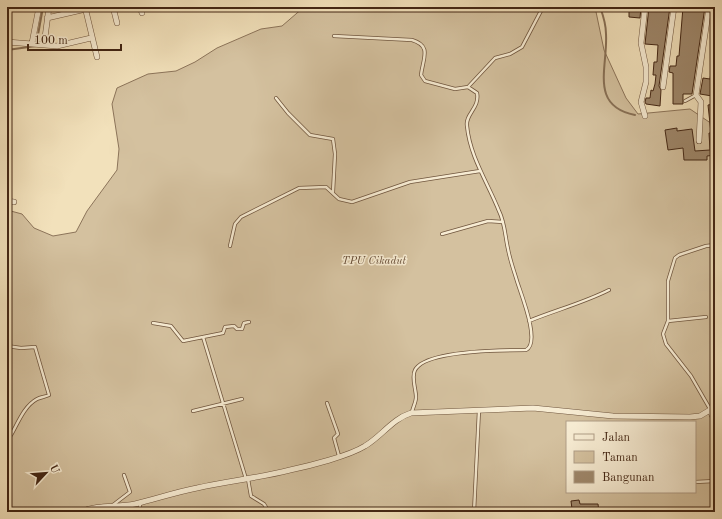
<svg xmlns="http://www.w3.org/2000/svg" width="722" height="519" viewBox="0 0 722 519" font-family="'Old Standard TT',serif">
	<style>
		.green { fill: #d4c19f; stroke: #8c745a; fill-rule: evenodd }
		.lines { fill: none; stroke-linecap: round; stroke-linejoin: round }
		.stream { stroke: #887056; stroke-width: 2 }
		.building { fill: #9e876b; stroke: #432614 }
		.service-casing { stroke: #6f553e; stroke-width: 4 }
		.minor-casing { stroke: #6f553e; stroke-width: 6 }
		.service { stroke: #f7ecd3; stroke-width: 2.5 }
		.minor { stroke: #f7ecd3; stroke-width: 5 }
		.labels { text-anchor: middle; stroke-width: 3; stroke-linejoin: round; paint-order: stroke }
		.park-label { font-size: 11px; font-style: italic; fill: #674d37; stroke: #f7ecd3 }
	</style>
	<rect width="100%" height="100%" fill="#f2e1bb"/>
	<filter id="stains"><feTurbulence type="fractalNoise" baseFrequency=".005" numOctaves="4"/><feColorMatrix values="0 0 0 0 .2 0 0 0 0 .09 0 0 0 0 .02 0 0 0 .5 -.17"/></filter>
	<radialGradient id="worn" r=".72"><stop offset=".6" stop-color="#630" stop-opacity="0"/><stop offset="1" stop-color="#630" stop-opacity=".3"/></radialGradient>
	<path class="green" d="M304,7H595L604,50L626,98L638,114L690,109L715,126V512H7V210L22,214L34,228L53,236L76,232L87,211L117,170L119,149L112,104L117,88L148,74L176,71L195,62L217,48L261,29L282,26ZM567,422H695V492H567Z"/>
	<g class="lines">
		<path class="stream" d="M600,7C603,15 606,26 606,34C608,67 589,106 635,115
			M7,50L36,46L43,7"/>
	</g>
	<path class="building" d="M629,7H641L640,18L629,17Z
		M649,7H670L659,86L661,90L660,106L646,104L645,102L646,98H650L651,90L653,91L655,84L656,75H653L654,62H657L658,45L645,44Z
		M683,7H705L692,94H683V104H673V73L669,72L670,66H676L677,56H679Z
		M712,66H715V93H712V96L700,94L703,78L710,79Z
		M715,104V155L707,156V160H684L683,148L668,150L665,130L677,128V131L692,129L695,151L710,150L709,133H711L708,105Z
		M579,500L580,504H598L599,512L583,511V509H572L571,501Z"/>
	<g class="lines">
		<defs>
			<path id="service" d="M334,36L412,40C432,46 423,58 421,75L425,81L455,89L468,87L477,93C480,108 465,114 467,126C470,157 488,183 499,211C505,223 505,236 508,249C510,260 514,271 517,281C521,294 541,343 526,350C505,350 425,350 415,370C411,377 416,389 416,397C416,402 413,407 412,412
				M468,87L495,58L510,54L522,47L543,7
				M276,98L288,113L310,135L333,139L335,154L333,192
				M685,101L696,95
				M442,234L488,221L503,222
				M230,246L235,224L241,217L299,188L326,187L339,199L352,202L410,182L480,171
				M529,321C556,310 583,303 609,290
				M668,321L706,317
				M153,323L171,326L183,341L203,337
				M7,346L21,348L35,347L49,395C45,397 41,397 37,399C24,406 18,423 11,435L7,437
				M327,403L338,434L334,438L339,456
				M710,409L691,376L666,344L663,334L668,321V281L675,258L679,255L706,246L715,245
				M193,411L242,399
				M246,479L203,337L223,333L225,327L234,326L237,329H242L244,323L249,322
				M248,479L251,496L264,504L269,512
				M695,482L715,481
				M140,503V512
				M113,505L130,492L124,475
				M474,512L479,410"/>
			<path id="minor" d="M85,7L97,57
				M113,7L117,23
				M140,7L142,13
				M47,18L86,9
				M7,22L8,7
				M7,42L57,46L91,38
				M32,43L39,7
				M44,45L49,7
				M663,87L674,7
				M645,116L641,102L646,82V67L641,43L645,7
				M699,141L701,102L696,95L709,7
				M7,201L14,202
				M710,410L715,422
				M81,512C98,504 117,508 135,504C156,499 176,492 197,488C228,481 259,478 290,470C309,466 349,456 365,446C382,436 392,419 411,413L533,408L613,416L690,417L700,416L715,407"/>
		</defs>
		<use href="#service" class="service-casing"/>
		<use href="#minor" class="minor-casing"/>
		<use href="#service" class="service"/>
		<use href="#minor" class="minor"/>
	</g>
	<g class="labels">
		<g class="park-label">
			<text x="374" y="264">TPU Cikadut</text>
		</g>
	</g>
	<rect width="722" height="519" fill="none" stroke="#f2e1bb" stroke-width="24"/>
	<rect x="8" y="8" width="706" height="503" fill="none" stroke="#432614" stroke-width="2"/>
	<rect x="12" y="12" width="698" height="495" fill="none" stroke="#432614"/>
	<rect x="566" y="421" width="130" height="72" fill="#f7ecd3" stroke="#af9d87"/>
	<rect x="574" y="434" width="20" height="6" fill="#f7ecd3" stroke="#af9d87"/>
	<text x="602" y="441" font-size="12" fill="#432614">Jalan</text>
	<rect x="574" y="451" width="20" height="12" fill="#d4c19f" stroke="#af9d87"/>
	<text x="602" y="461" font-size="12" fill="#432614">Taman</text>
	<rect x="574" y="471" width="20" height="12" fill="#9e876b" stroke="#af9d87"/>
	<text x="602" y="481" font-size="12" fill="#432614">Bangunan</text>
	<g transform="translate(46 473) rotate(64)" stroke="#f7ecd3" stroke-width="3" paint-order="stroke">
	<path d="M0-3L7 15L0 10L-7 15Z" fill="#432614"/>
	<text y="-6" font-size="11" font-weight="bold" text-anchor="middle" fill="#432614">U</text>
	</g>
	<path d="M28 44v6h93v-6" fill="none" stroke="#432614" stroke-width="2"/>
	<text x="34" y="44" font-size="12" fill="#432614" stroke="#f7ecd3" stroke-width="3" paint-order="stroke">100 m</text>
	<rect width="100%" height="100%" filter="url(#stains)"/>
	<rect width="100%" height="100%" fill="url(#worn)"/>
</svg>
